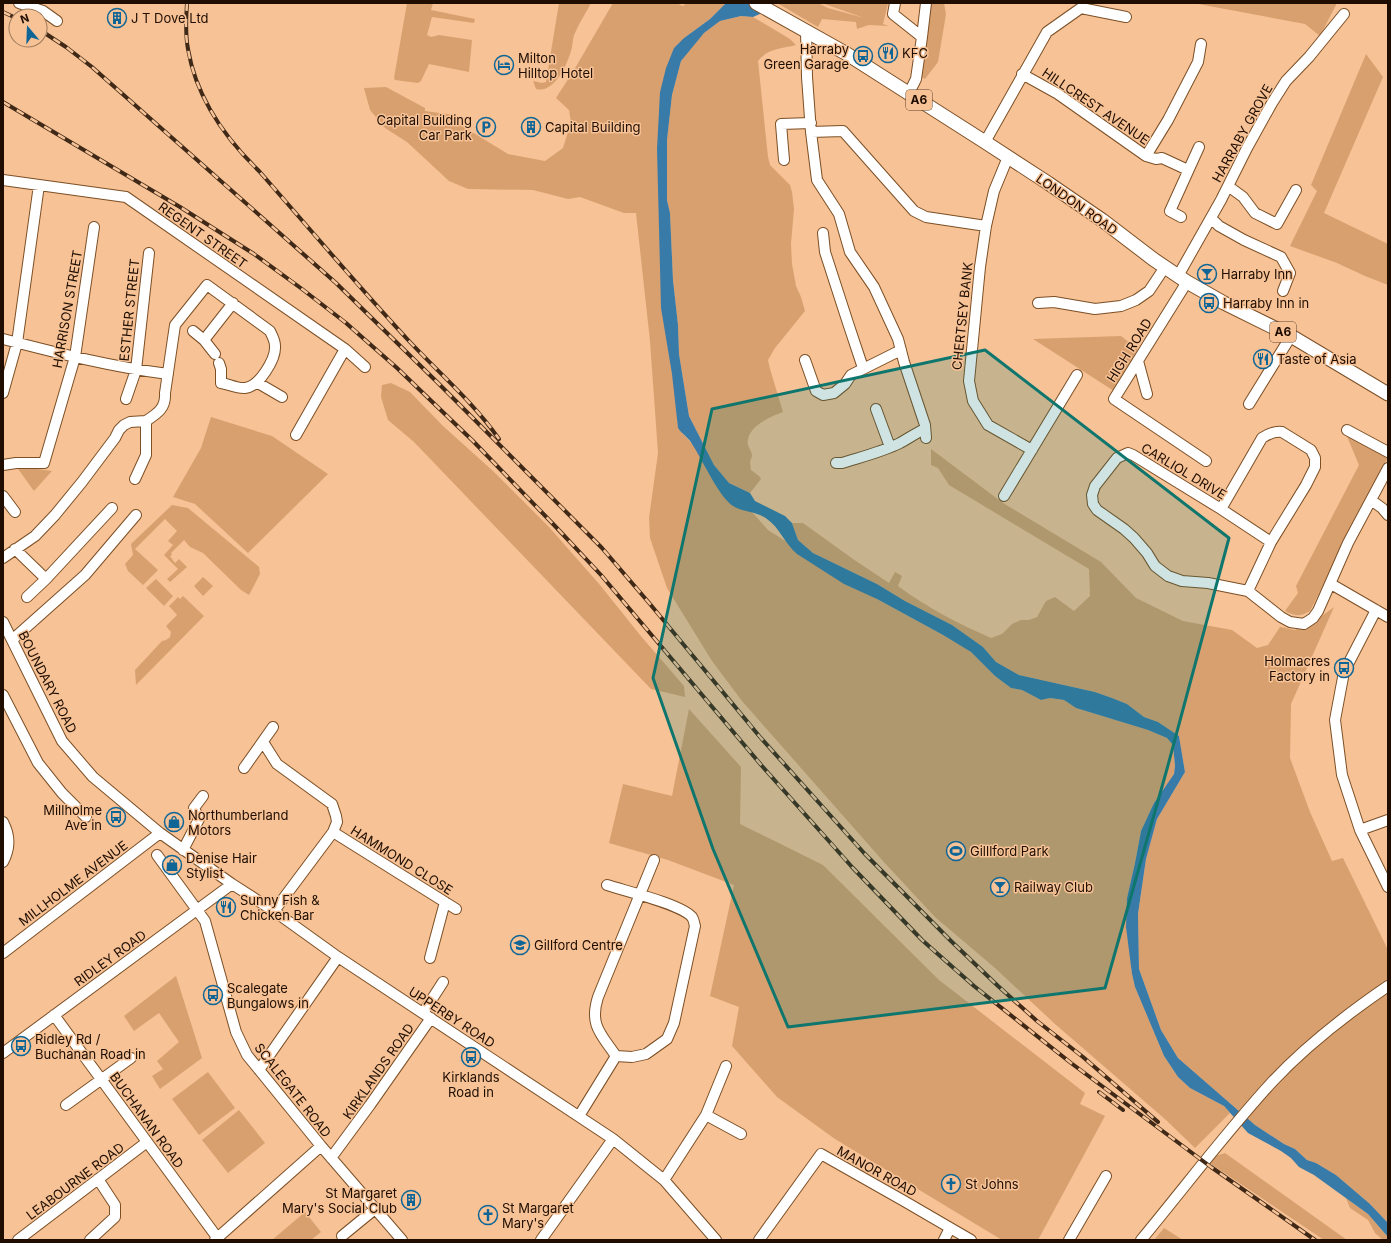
<svg xmlns="http://www.w3.org/2000/svg" width="1391" height="1243" viewBox="0 0 1391 1243" font-family="Inter,sans-serif">
	<style>
		.green { fill: #d9a06f }
		.water { fill: #387ba8 }
		.lines { fill: none; stroke-linecap: round; stroke-linejoin: round }
		.minor-casing { stroke: #7c4f25; stroke-width: 12 }
		.major-casing { stroke: #7c4f25; stroke-width: 15 }
		.minor { stroke: #fff; stroke-width: 10 }
		.major { stroke: #fff; stroke-width: 13 }
		.rail-casing { stroke: #402917; stroke-width: 4 }
		.rail { stroke: #f6c296; stroke-width: 2.5; stroke-dasharray: 8; stroke-linecap: butt }
		.marked { fill: #0f766e; fill-opacity: 0.2; stroke: #0f766e; stroke-width: 3; stroke-linejoin: round }
		.labels { text-anchor: middle; stroke-width: 3; stroke-linejoin: round; paint-order: stroke }
		.shield { fill: #f6c296; stroke: #60432d; stroke-width: 1 }
		.shield-label { font-size: 12px; font-weight: bold; fill: #1f0d00 }
		.poi-label { font-size: 13px; fill: #1f0d00; stroke: #f6c296; text-anchor: start }
		.street-label { font-size: 13px; fill: #1f0d00; stroke: #f6c296 }
	</style>
	<rect width="100%" height="100%" fill="#f6c296"/>
	<path class="green" d="M407,3H433L431,10L475,19L474,23L432,17L427,35L431,37L439,35L472,40L469,72L429,64L421,81L418,83L395,80L394,78Z
		M559,3H591C586,13 579,23 575,33C572,39 573,46 571,51C567,65 554,94 536,89L533,81L542,83L546,82Z
		M613,3H676L683,6L686,3H726L710,19L684,38L660,92L678,428L768,530L877,599L943,635L971,652L995,676L1011,688L1022,690L1041,700L1050,698L1064,700L1076,708L1148,730L1167,738L1173,745L1175,766L1174,774L1154,803L1141,831L1135,863L1127,898L1130,951L1132,974L1135,987L1164,1056L1178,1077L1190,1088L1224,1106L1230,1113L1195,1148L1166,1120L1055,1024L995,968L935,917L882,860L742,701L712,661L667,588L650,538L649,518L658,453L650,341L636,213H624L580,197L568,199L533,190L468,189L449,181L407,142L385,128L370,110L364,88L386,87L425,108V111L455,115L454,121L508,154L545,161L563,148L571,122L569,110L556,98L574,70Z
		M777,3H818L828,8L864,18L822,3H888L883,24L889,26L869,25L857,29L856,22L822,19L818,27Z
		M927,3H944L946,14L938,62L925,79L921,77L919,67Z
		M1193,3H1337L1320,36L1305,24Z
		M741,16L753,17L790,39L796,45C781,49 768,48 758,61L768,157L770,165L790,185L792,192L794,209L791,244L792,264L796,286L801,297L805,311L775,348L768,360L770,369L783,412C770,417 745,427 748,445C749,448 752,452 752,456L750,462L751,470L759,476L761,479L750,493L729,483L714,465L689,416L679,354L678,325L673,280L670,213L667,200V139L672,95L681,61L692,45L704,33L720,21Z
		M1366,54L1383,77L1324,213L1388,244V285L1365,276L1337,263L1290,246L1317,191L1311,185Z
		M1121,336L1138,349L1114,391L1033,339Z
		M391,383L410,392L443,426L493,471L549,527L600,585L640,635L684,686L685,697L651,689L414,442L388,420L381,397L382,385Z
		M211,417L272,436L328,474L248,553L195,504L173,497L201,448Z
		M1346,434L1388,457L1310,611C1300,617 1294,616 1285,611L1298,593L1296,586L1359,465Z
		M931,449L1003,503L1101,562L1136,598L1183,621L1232,630L1257,648L1268,645L1280,627L1295,630L1311,624L1334,607L1291,704L1290,758L1310,812L1332,861L1343,858L1388,950V1223L1370,1204L1336,1175L1316,1163L1307,1160L1295,1149L1284,1144L1255,1125L1178,1058L1161,1030L1139,969L1138,914L1146,859L1157,819L1185,772L1179,736L1158,722L1144,717L1127,704L1112,698L1095,692L1019,675L996,662L983,647L952,625L905,601L877,584L813,553L798,540L792,523H803L853,559L889,583L895,572L902,576L898,586C926,607 959,624 991,638L1002,634L1012,624L1021,620H1029L1037,617L1046,601L1055,597L1074,611L1090,596L1089,569L949,485L938,468L931,465Z
		M16,466L52,471L34,491Z
		M172,505L188,508L259,567L260,574L249,595L241,590L203,553L190,547L184,540L171,553L172,555L170,556L175,563L179,559L187,567L170,582L167,579L178,569L164,555L173,545L168,541L177,531L165,519L135,549L158,570L143,585L128,571L125,564L133,555L131,544Z
		M203,577L213,586L203,596L194,586Z
		M156,579L173,596L164,606L146,588Z
		M183,596L204,616L136,685L135,670L162,641L166,640L170,637L171,632L166,626L177,615L169,606L178,597L180,599Z
		M689,709L741,767L740,824L823,865L939,980L1085,1093L1080,1104L1105,1116L1038,1240H1002L835,1139L777,1097L732,1046L739,1007L710,996L734,885L668,860L609,843L623,784L672,796Z
		M176,976L202,1058L160,1089L152,1076L163,1069L157,1061L179,1042L159,1013L134,1031L124,1016Z
		M208,1072L235,1108L199,1135L172,1099Z
		M239,1110L265,1143L228,1173L202,1140Z
		M1225,1153L1347,1240H1324L1208,1162L1212,1157Z
		M1346,1198L1368,1214L1388,1237V1240H1383L1375,1233L1368,1220L1350,1208Z
		M305,1212L321,1232L311,1240H272Z
		M1164,1228L1183,1240H1154Z"/>
	<path class="water" d="M726,3H770L762,13L753,17L741,16L720,21L704,33L681,61L672,95L667,140V200L670,213L673,280L678,325L679,354L689,416L714,465L729,483L750,493L755,501L785,516L792,523L798,540L813,553L877,584L905,601L952,625L983,647L996,662L1019,675L1095,692L1112,698L1127,704L1144,717L1158,722L1179,736L1185,772L1157,819L1146,859L1138,914L1139,969L1161,1030L1178,1058L1255,1125L1284,1144L1295,1149L1307,1160L1316,1163L1336,1175L1370,1204L1388,1223V1237L1368,1214L1314,1175L1299,1167L1291,1158L1281,1151L1248,1133L1224,1106L1190,1088L1178,1077L1164,1056L1135,987L1132,974L1126,927L1127,898L1135,863L1141,831L1154,803L1174,774L1175,766L1173,745L1167,738L1148,730L1076,708L1064,700L1050,698L1041,700L1022,690L1011,688L995,676L971,652L943,635L877,599L844,584L797,554C785,544 780,528 767,519C756,511 742,512 733,506C719,497 702,459 692,444C689,438 682,434 678,428L672,374L661,308L657,149L660,92L666,68L674,48L684,38L710,19Z"/>
	<g class="lines">
		<defs>
			<path id="minor" d="M19,3L43,11L57,21
				M895,3L893,14L922,37L916,79L909,93
				M806,30L807,77L811,132L817,180L839,214L850,252L874,287L898,339L904,362L925,425L926,438
				M922,37L926,3
				M1022,74L1058,94L1146,156L1156,159L1162,158L1188,170
				M811,132L843,131L914,211L926,217L986,226
				M985,142L1047,32L1081,8L1126,17
				M1146,156L1168,120L1198,62L1201,44
				M1008,157L994,191L986,226L980,267L969,381L973,401L988,425L1032,450
				M784,160L781,124L811,123
				M3,180L126,197L345,349L365,367
				M1228,186L1243,197L1255,213L1277,224L1296,190
				M1181,217L1170,211L1199,147
				M1211,218L1219,226L1244,240L1281,257L1290,273L1283,291
				M823,233L825,252L848,323L863,368
				M1178,276L1221,200L1247,148L1272,103L1286,81L1309,57L1344,14
				M1187,282L1114,399L1206,461
				M1038,303L1054,302L1095,309L1121,306L1136,300L1149,291L1165,267
				M193,331L204,340L215,354
				M3,339C57,353 112,367 168,374
				M204,340L233,303
				M805,360L816,391L823,395L834,393L845,384L851,375L901,350
				M1138,361L1147,394
				M258,383L282,397
				M3,393L17,343L39,185
				M126,399L136,370L149,253
				M1249,404L1291,336
				M876,409L890,447
				M146,421C158,413 166,408 165,393L175,325L207,285L270,331C272,336 275,340 275,346C276,359 259,387 245,388C238,389 228,384 221,383V369L219,363
				M1347,430L1388,452
				M296,435L345,349
				M836,463H842C861,457 882,452 900,443C909,438 916,433 925,429
				M3,465L16,463H44L75,357L94,227
				M135,479L146,455V421
				M3,496L15,512
				M1004,496L1077,375
				M1371,500L1382,508L1388,515
				M1221,509L1262,438C1268,434 1274,431 1282,432L1311,450L1315,458V467L1306,485L1271,542L1248,591L1208,583L1182,581L1168,576L1155,566L1147,553L1134,538L1124,529L1097,510L1093,504L1092,495L1095,486L1117,458L1128,453L1133,455L1221,509L1271,542
				M15,549L46,579
				M3,558L35,536L55,515L82,482L115,438L119,430L124,425L130,422L146,421
				M1331,584L1388,617
				M1248,591L1281,617L1290,622L1304,624L1313,618L1318,611L1348,543L1388,468
				M27,597L46,579L112,508
				M1376,610L1344,672L1335,720L1342,775L1360,830L1388,887
				M3,622L62,741L93,777L160,833L232,884L274,911L338,957L613,1139L664,1180L716,1240
				M12,640L85,575L136,515
				M3,695L38,763L62,793L86,817
				M263,742L277,764L332,804L336,816L337,822L333,832L274,911
				M244,768L273,727
				M3,822C10,835 10,849 3,862
				M1360,830L1388,820
				M333,832L456,909
				M183,850L199,819L194,808L203,796
				M157,855L205,921L236,1032L247,1055L321,1146L402,1240
				M607,885C625,891 681,904 692,917C694,920 694,923 695,926L674,1023L667,1039L646,1054L632,1057L616,1056
				M3,953L160,833
				M430,958L445,902
				M423,1013L443,982
				M54,1015L219,1240
				M3,1053L232,884
				M616,1056C601,1034 589,1025 598,997L654,860
				M259,1070L338,957
				M66,1105L131,1058
				M706,1115L741,1134
				M579,1116L616,1056
				M331,1158L370,1105L431,1018
				M664,1180L706,1115L726,1066
				M342,1236L375,1209
				M18,1240L147,1142
				M90,1240L115,1217V1205L98,1179
				M215,1240L321,1146
				M541,1240L613,1139
				M759,1240L821,1154L904,1201L971,1240
				M944,1240L950,1228
				M1069,1240L1106,1176
				M1141,1240C1185,1187 1226,1132 1273,1081C1307,1045 1347,1014 1388,986"/>
			<path id="major" d="M756,3L847,54L985,142L1048,183L1102,220L1153,259L1187,282L1224,303L1291,336L1388,394"/>
		</defs>
		<use href="#minor" class="minor-casing"/>
		<use href="#major" class="major-casing"/>
		<use href="#minor" class="minor"/>
		<use href="#major" class="major"/>
		<defs>
			<path id="rail" d="M187,3C186,18 185,34 188,49C196,97 225,138 259,171C309,228 358,286 409,341C439,373 474,403 499,439
				M3,12L16,18
				M40,30L66,47L92,67L336,283L438,383L602,548L650,604L760,737L864,853L951,941L998,986L1037,1021L1083,1057L1158,1122
				M3,102L180,207L254,254L302,289L346,323L397,368L473,441L555,526L601,575L762,766L852,867L922,940L974,986L1071,1063L1211,1167L1315,1240
				M1099,1092L1123,1110"/>
		</defs>
		<use href="#rail" class="rail-casing"/>
		<use href="#rail" class="rail"/>
	</g>
	<path class="marked" d="M985,350L1229,538L1167,769L1105,988L788,1027L713,849L653,678L712,409Z"/>
	<defs>
		<symbol id="building-ring" viewBox="-11 -11 22 22"><circle r="9.5" fill="#f6c296" stroke="#0e6596" stroke-width="1.5"/><path d="M-4-6H4V6H1V3H-1V6H-4ZM-2.5-4.3h1.7v1.8h-1.7ZM.8-4.3h1.7v1.8H.8ZM-2.5-1h1.7V.8h-1.7ZM.8-1h1.7V.8H.8Z" fill="#0e6596"/></symbol>
		<symbol id="restaurant-ring" viewBox="-11 -11 22 22"><circle r="9.5" fill="#f6c296" stroke="#0e6596" stroke-width="1.5"/><path d="M-5-6h1v4h1v-4h1v4h1v-4h1v5L-1.5 .5V6h-2V.5L-5-1ZM5-6V6H3V1.5H1.5Q1.5-4 5-6Z" fill="#0e6596"/></symbol>
		<symbol id="bus-ring" viewBox="-11 -11 22 22"><circle r="9.5" fill="#f6c296" stroke="#0e6596" stroke-width="1.5"/><path d="M-5-6H5V4H4V6H2V4H-2V6H-4V4H-5ZM-3.5-4V0h7V-4ZM-3.5 1.2v1.5H-2V1.2ZM2 1.2v1.5H3.5V1.2Z" fill="#0e6596"/></symbol>
		<symbol id="hotel-ring" viewBox="-11 -11 22 22"><circle r="9.5" fill="#f6c296" stroke="#0e6596" stroke-width="1.5"/><path d="M-6-4.5h1.5V1H6V5H4.5V3h-9V5H-6ZM-4 0a1.8 1.8 0 1 1 3.6 0ZM.5 0V-2.5h3Q6-2.5 6 0Z" fill="#0e6596"/></symbol>
		<symbol id="parking-ring" viewBox="-11 -11 22 22"><circle r="9.5" fill="#f6c296" stroke="#0e6596" stroke-width="1.5"/><path d="M-3.5-5.5H1a3.5 3.5 0 0 1 0 7H-1V5.5H-3.5ZM-1-3.4V-.6H.8a1.4 1.4 0 0 0 0-2.8Z" fill="#0e6596"/></symbol>
		<symbol id="bar-ring" viewBox="-11 -11 22 22"><circle r="9.5" fill="#f6c296" stroke="#0e6596" stroke-width="1.5"/><path d="M-6-5H6L.8 .8V4.5H3.5V6h-7V4.5H-.8V.8Z" fill="#0e6596"/></symbol>
		<symbol id="shop-ring" viewBox="-11 -11 22 22"><circle r="9.5" fill="#f6c296" stroke="#0e6596" stroke-width="1.5"/><path d="M-5-2.5h2.3a2.7 3.5 0 0 1 5.4 0H5L5.5 6h-11ZM-1.5-2.5h3a1.5 2.3 0 0 0-3 0Z" fill="#0e6596"/></symbol>
		<symbol id="stadium-ring" viewBox="-11 -11 22 22"><circle r="9.5" fill="#f6c296" stroke="#0e6596" stroke-width="1.5"/><path d="M0-5a6.5 5 0 1 0 0 10a6.5 5 0 1 0 0-10ZM-3.5-1.8h7v3.6h-7Z" fill="#0e6596"/></symbol>
		<symbol id="school-ring" viewBox="-11 -11 22 22"><circle r="9.5" fill="#f6c296" stroke="#0e6596" stroke-width="1.5"/><path d="M0-5L7-2L0 1L-7-2ZM-4 1L0 2.5L4 1V4Q0 6-4 4Z" fill="#0e6596"/></symbol>
		<symbol id="church-ring" viewBox="-11 -11 22 22"><circle r="9.5" fill="#f6c296" stroke="#0e6596" stroke-width="1.5"/><path d="M-1.2-6h2.4v3.5h3.3v2.4h-3.3V6h-2.4V-.1h-3.3v-2.4h3.3Z" fill="#0e6596"/></symbol>
	</defs>
	<g fill-rule="evenodd">
		<use href="#building-ring" x="106" y="7" width="22" height="22"/>
		<use href="#restaurant-ring" x="877" y="42" width="22" height="22"/>
		<use href="#bus-ring" x="852" y="45" width="22" height="22"/>
		<use href="#hotel-ring" x="493" y="54" width="22" height="22"/>
		<use href="#parking-ring" x="475" y="116" width="22" height="22"/>
		<use href="#building-ring" x="520" y="116" width="22" height="22"/>
		<use href="#bar-ring" x="1196" y="263" width="22" height="22"/>
		<use href="#bus-ring" x="1198" y="292" width="22" height="22"/>
		<use href="#restaurant-ring" x="1252" y="348" width="22" height="22"/>
		<use href="#bus-ring" x="1333" y="657" width="22" height="22"/>
		<use href="#bus-ring" x="105" y="806" width="22" height="22"/>
		<use href="#shop-ring" x="163" y="811" width="22" height="22"/>
		<use href="#stadium-ring" x="945" y="840" width="22" height="22"/>
		<use href="#shop-ring" x="161" y="854" width="22" height="22"/>
		<use href="#bar-ring" x="989" y="876" width="22" height="22"/>
		<use href="#restaurant-ring" x="215" y="896" width="22" height="22"/>
		<use href="#school-ring" x="509" y="934" width="22" height="22"/>
		<use href="#bus-ring" x="202" y="984" width="22" height="22"/>
		<use href="#bus-ring" x="10" y="1035" width="22" height="22"/>
		<use href="#bus-ring" x="460" y="1046" width="22" height="22"/>
		<use href="#church-ring" x="940" y="1173" width="22" height="22"/>
		<use href="#building-ring" x="400" y="1189" width="22" height="22"/>
		<use href="#church-ring" x="477" y="1204" width="22" height="22"/>
	</g>
	<g class="labels">
		<g class="shield">
			<rect x="906" y="90" width="26" height="20" rx="3"/>
			<rect x="1270" y="322" width="26" height="20" rx="3"/>
		</g>
		<g class="shield-label">
			<text x="919" y="104">A6</text>
			<text x="1283" y="336">A6</text>
		</g>
		<g class="poi-label">
			<text x="131" y="23">J T Dove Ltd</text>
			<text x="849" y="54" text-anchor="end">Harraby<tspan x="849" dy="15">Green Garage</tspan></text>
			<text x="902" y="58">KFC</text>
			<text x="518" y="63">Milton<tspan x="518" dy="15">Hilltop Hotel</tspan></text>
			<text x="472" y="125" text-anchor="end">Capital Building<tspan x="472" dy="15">Car Park</tspan></text>
			<text x="545" y="132">Capital Building</text>
			<text x="1221" y="279">Harraby Inn</text>
			<text x="1223" y="308">Harraby Inn in</text>
			<text x="1277" y="364">Taste of Asia</text>
			<text x="1330" y="666" text-anchor="end">Holmacres<tspan x="1330" dy="15">Factory in</tspan></text>
			<text x="102" y="815" text-anchor="end">Millholme<tspan x="102" dy="15">Ave in</tspan></text>
			<text x="188" y="820">Northumberland<tspan x="188" dy="15">Motors</tspan></text>
			<text x="970" y="856">Gilllford Park</text>
			<text x="186" y="863">Denise Hair<tspan x="186" dy="15">Stylist</tspan></text>
			<text x="1014" y="892">Railway Club</text>
			<text x="240" y="905">Sunny Fish &amp;<tspan x="240" dy="15">Chicken Bar</tspan></text>
			<text x="534" y="950">Gillford Centre</text>
			<text x="227" y="993">Scalegate<tspan x="227" dy="15">Bungalows in</tspan></text>
			<text x="35" y="1044">Ridley Rd /<tspan x="35" dy="15">Buchanan Road in</tspan></text>
			<text x="471" y="1082" text-anchor="middle">Kirklands<tspan x="471" dy="15">Road in</tspan></text>
			<text x="965" y="1189">St Johns</text>
			<text x="397" y="1198" text-anchor="end">St Margaret<tspan x="397" dy="15">Mary's Social Club</tspan></text>
			<text x="502" y="1213">St Margaret<tspan x="502" dy="15">Mary's</tspan></text>
		</g>
		<g class="street-label">
			<text transform="translate(1096 106) rotate(34)" y="5">HILLCREST AVENUE</text>
			<text transform="translate(1242 133) rotate(-61)" y="5">HARRABY GROVE</text>
			<text transform="translate(1077 204) rotate(35)" y="5">LONDON ROAD</text>
			<text transform="translate(203 235) rotate(35)" y="5">REGENT STREET</text>
			<text transform="translate(67 309) rotate(-80)" y="5">HARRISON STREET</text>
			<text transform="translate(129 310) rotate(-84)" y="5">ESTHER STREET</text>
			<text transform="translate(962 316) rotate(-84)" y="5">CHERTSEY BANK</text>
			<text transform="translate(1129 350) rotate(-58)" y="5">HIGH ROAD</text>
			<text transform="translate(1184 471) rotate(31)" y="5">CARLIOL DRIVE</text>
			<text transform="translate(48 682) rotate(63)" y="5">BOUNDARY ROAD</text>
			<text transform="translate(402 860) rotate(32)" y="5">HAMMOND CLOSE</text>
			<text transform="translate(73 883) rotate(-37)" y="5">MILLHOLME AVENUE</text>
			<text transform="translate(110 958) rotate(-36)" y="5">RIDLEY ROAD</text>
			<text transform="translate(452 1017) rotate(33)" y="5">UPPERBY ROAD</text>
			<text transform="translate(378 1071) rotate(-55)" y="5">KIRKLANDS ROAD</text>
			<text transform="translate(293 1090) rotate(52)" y="5">SCALEGATE ROAD</text>
			<text transform="translate(147 1120) rotate(54)" y="5">BUCHANAN ROAD</text>
			<text transform="translate(877 1171) rotate(29)" y="5">MANOR ROAD</text>
			<text transform="translate(75 1181) rotate(-37)" y="5">LEABOURNE ROAD</text>
		</g>
	</g>
	<rect width="1391" height="1243" fill="none" stroke="#1f0d00" stroke-width="8"/>
	<g transform="translate(28 28) rotate(341)"><circle r="19" fill="#f6c296" stroke="#a07a5a"/>
	<path d="M0-3L7 15L0 10L-7 15Z" fill="#0e6596"/>
	<text y="-6" font-size="11" font-weight="bold" text-anchor="middle" fill="#1f0d00">N</text>
	</g>
</svg>
